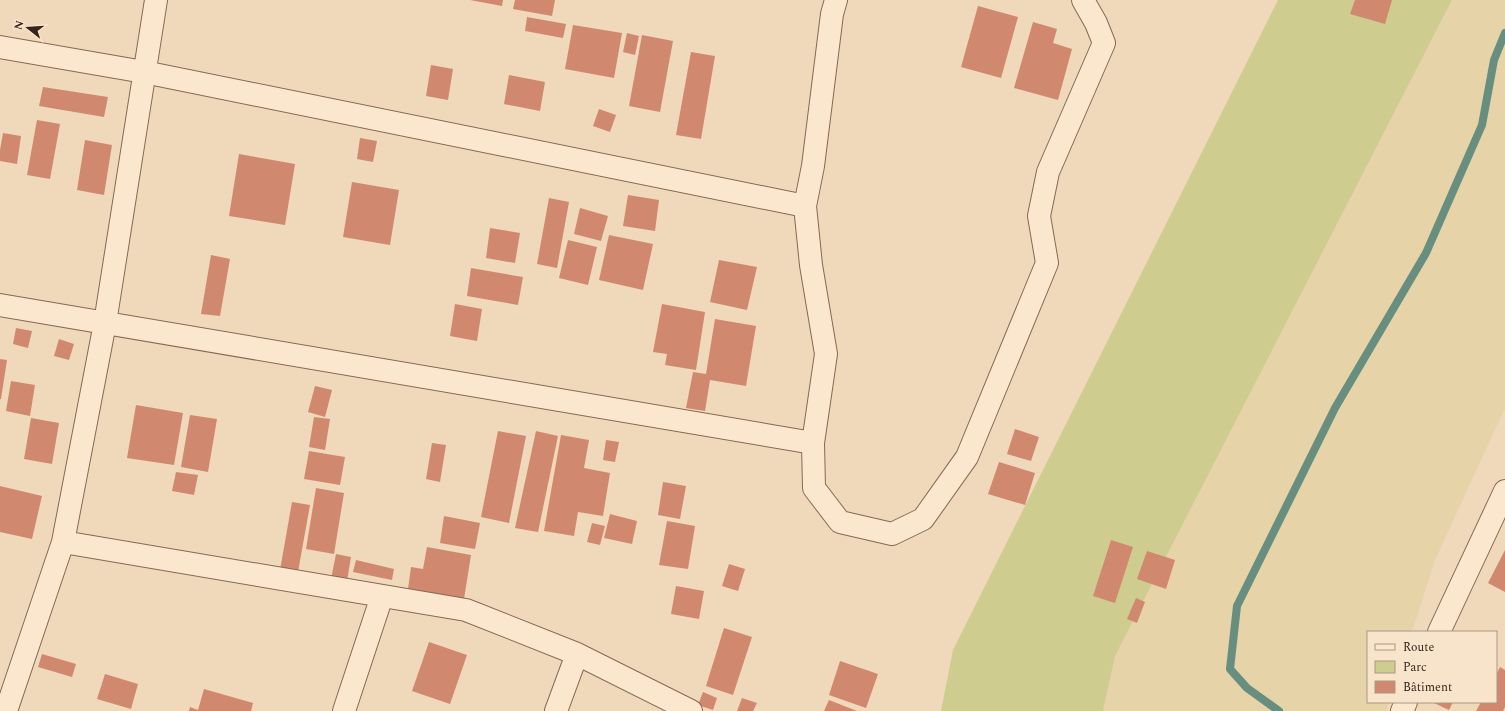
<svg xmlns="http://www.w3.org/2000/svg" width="1505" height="711" viewBox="0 0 1505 711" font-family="Spectral,serif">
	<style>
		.farmland { fill: #e6d3a8 }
		.green { fill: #cecc8f }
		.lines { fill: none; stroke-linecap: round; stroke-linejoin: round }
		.stream { stroke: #678e7e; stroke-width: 8 }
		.building { fill: #d0896e }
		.minor-casing { stroke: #876854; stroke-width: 24 }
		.minor { stroke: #fbe7ce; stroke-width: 22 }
	</style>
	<rect width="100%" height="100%" fill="#f0d8bb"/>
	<path class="farmland" d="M1452,0H1505V408L1435,560L1412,632H1368V702H1389L1386,711H1103L1115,656Z"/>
	<path class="green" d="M1278,0H1452L1115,656L1103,711H941L953,650Z"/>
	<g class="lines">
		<path class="stream" d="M1279,711L1247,688L1230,669L1237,606L1335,408L1426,253L1482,125L1494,60L1505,33"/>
	</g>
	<path class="building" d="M470,0H503L502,6Z
		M515,0H555L552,16L513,9Z
		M1355,0H1392L1385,24L1350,14Z
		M978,6L1018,17L1001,78L961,67Z
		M527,17L566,24L563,38L525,31Z
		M1033,22L1057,29L1053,43L1072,49L1058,100L1014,88Z
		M573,25L622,33L614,78L565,69Z
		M627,33L639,36L635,55L623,52Z
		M642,35L673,41L660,112L629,106Z
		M691,52L715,56L701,139L676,135Z
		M431,65L453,69L448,100L426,96Z
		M509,75L545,82L540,111L504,104Z
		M43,87L108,97L104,117L39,106Z
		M599,109L616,115L610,132L593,126Z
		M37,120L60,124L50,179L27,175Z
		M3,133L21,136L17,164L0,161V150Z
		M360,138L377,141L373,162L357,159Z
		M85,140L112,145L104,195L77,190Z
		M239,154L295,164L285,225L229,216Z
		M352,182L399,190L390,245L343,237Z
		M628,195L659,200L655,231L623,226Z
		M549,198L569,202L557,268L537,264Z
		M580,208L608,216L601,241L574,234Z
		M490,228L520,233L515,263L486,258Z
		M609,235L653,244L643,290L599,280Z
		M568,240L597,247L588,285L559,278Z
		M211,255L230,259L220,316L201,314Z
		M719,260L757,267L747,310L710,302Z
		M471,268L523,277L518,305L467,296Z
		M455,304L482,309L477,341L450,336Z
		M662,304L705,312L696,370L665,365L667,354L653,352Z
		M715,319L756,326L746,386L710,380L705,411L686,408L693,372L706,374Z
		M16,328L32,331L28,348L13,344Z
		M59,339L74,344L69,360L54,356Z
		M0,359L7,360L1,399H0Z
		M11,381L35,385L30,416L6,411Z
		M315,386L332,390L325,417L308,412Z
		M136,405L183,413L174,465L127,458Z
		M190,415L217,419L208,472L181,467Z
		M314,417L330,419L325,450L309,447Z
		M31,418L59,423L52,464L24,459Z
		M1015,429L1039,437L1031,461L1007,454Z
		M498,431L526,436L509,523L481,517Z
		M536,431L558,436L538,532L515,528Z
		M561,435L589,440L584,468L610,473L603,516L578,512L574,536L544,531Z
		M606,440L619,442L615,462L603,460Z
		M432,443L446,445L440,482L426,479Z
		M309,451L345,457L340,485L304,479Z
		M999,462L1035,473L1025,505L988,494Z
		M176,472L198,475L194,495L172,491Z
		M663,482L686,486L680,519L658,515Z
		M0,486L42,496L32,539L0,532Z
		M316,488L344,493L334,554L306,549Z
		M292,502L310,505L298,572L280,570Z
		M610,514L637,521L632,544L604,538Z
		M444,516L480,523L475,549L440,543Z
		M667,521L695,526L688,569L659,565Z
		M592,523L605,526L600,545L587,542Z
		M1111,540L1133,547L1115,603L1093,596Z
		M427,547L471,555L464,599L408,589L411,567L423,569Z
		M1505,550V592L1488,583Z
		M1147,551L1175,560L1166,589L1137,579Z
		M336,554L351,557L346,587L330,584Z
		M356,560L394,569L392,580L353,572Z
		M729,564L745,569L738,591L722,586Z
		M676,586L704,591L699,619L671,614Z
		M1136,598L1145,602L1137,623L1127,619Z
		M724,628L752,637L733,695L706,686Z
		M429,642L467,655L450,704L412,691Z
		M42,654L76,664L72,677L38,667Z
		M840,661L878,674L866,708L829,695Z
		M1500,667L1505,670V707L1503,711H1476L1481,702H1496V675Z
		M105,674L138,684L131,709L97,699Z
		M204,689L253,703L251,711H189L190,707L198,710Z
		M703,692L717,698L713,710L698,705Z
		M742,698L757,703L753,711H737Z
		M829,700L857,711H824Z
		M1432,702H1453L1449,710Z"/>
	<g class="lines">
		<defs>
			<path id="minor" d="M0,47L144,72L805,206L811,265L826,354L813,443L814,488L840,522L892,534L923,519L967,457L1047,263L1039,216L1048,172L1104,43L1096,23L1083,0
				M805,206L813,166L832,14L836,0
				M0,305L813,443
				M63,542L466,610L577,654L691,711
				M1439,632L1505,491
				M6,711L63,542L105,323L156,0
				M344,711L382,596
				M556,711L577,654
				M1402,711L1406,702"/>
		</defs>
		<use href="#minor" class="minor-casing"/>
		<use href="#minor" class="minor"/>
	</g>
	<rect x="1367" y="631" width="130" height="72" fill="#f7e4cb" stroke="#aa9784"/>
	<rect x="1375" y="644" width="20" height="6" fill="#fbe7ce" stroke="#aa9784"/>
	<text x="1403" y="651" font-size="12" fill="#36231a">Route</text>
	<rect x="1375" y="661" width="20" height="12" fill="#cecc8f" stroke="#aa9784"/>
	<text x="1403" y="671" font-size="12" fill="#36231a">Parc</text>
	<rect x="1375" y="681" width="20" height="12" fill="#d0896e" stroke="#aa9784"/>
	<text x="1403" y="691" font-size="12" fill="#36231a">Bâtiment</text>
	<g transform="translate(28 28) rotate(287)" stroke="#f7e4cb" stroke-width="3" paint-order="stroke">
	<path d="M0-3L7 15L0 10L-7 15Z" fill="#36231a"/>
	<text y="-6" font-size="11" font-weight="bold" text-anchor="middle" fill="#36231a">N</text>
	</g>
</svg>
